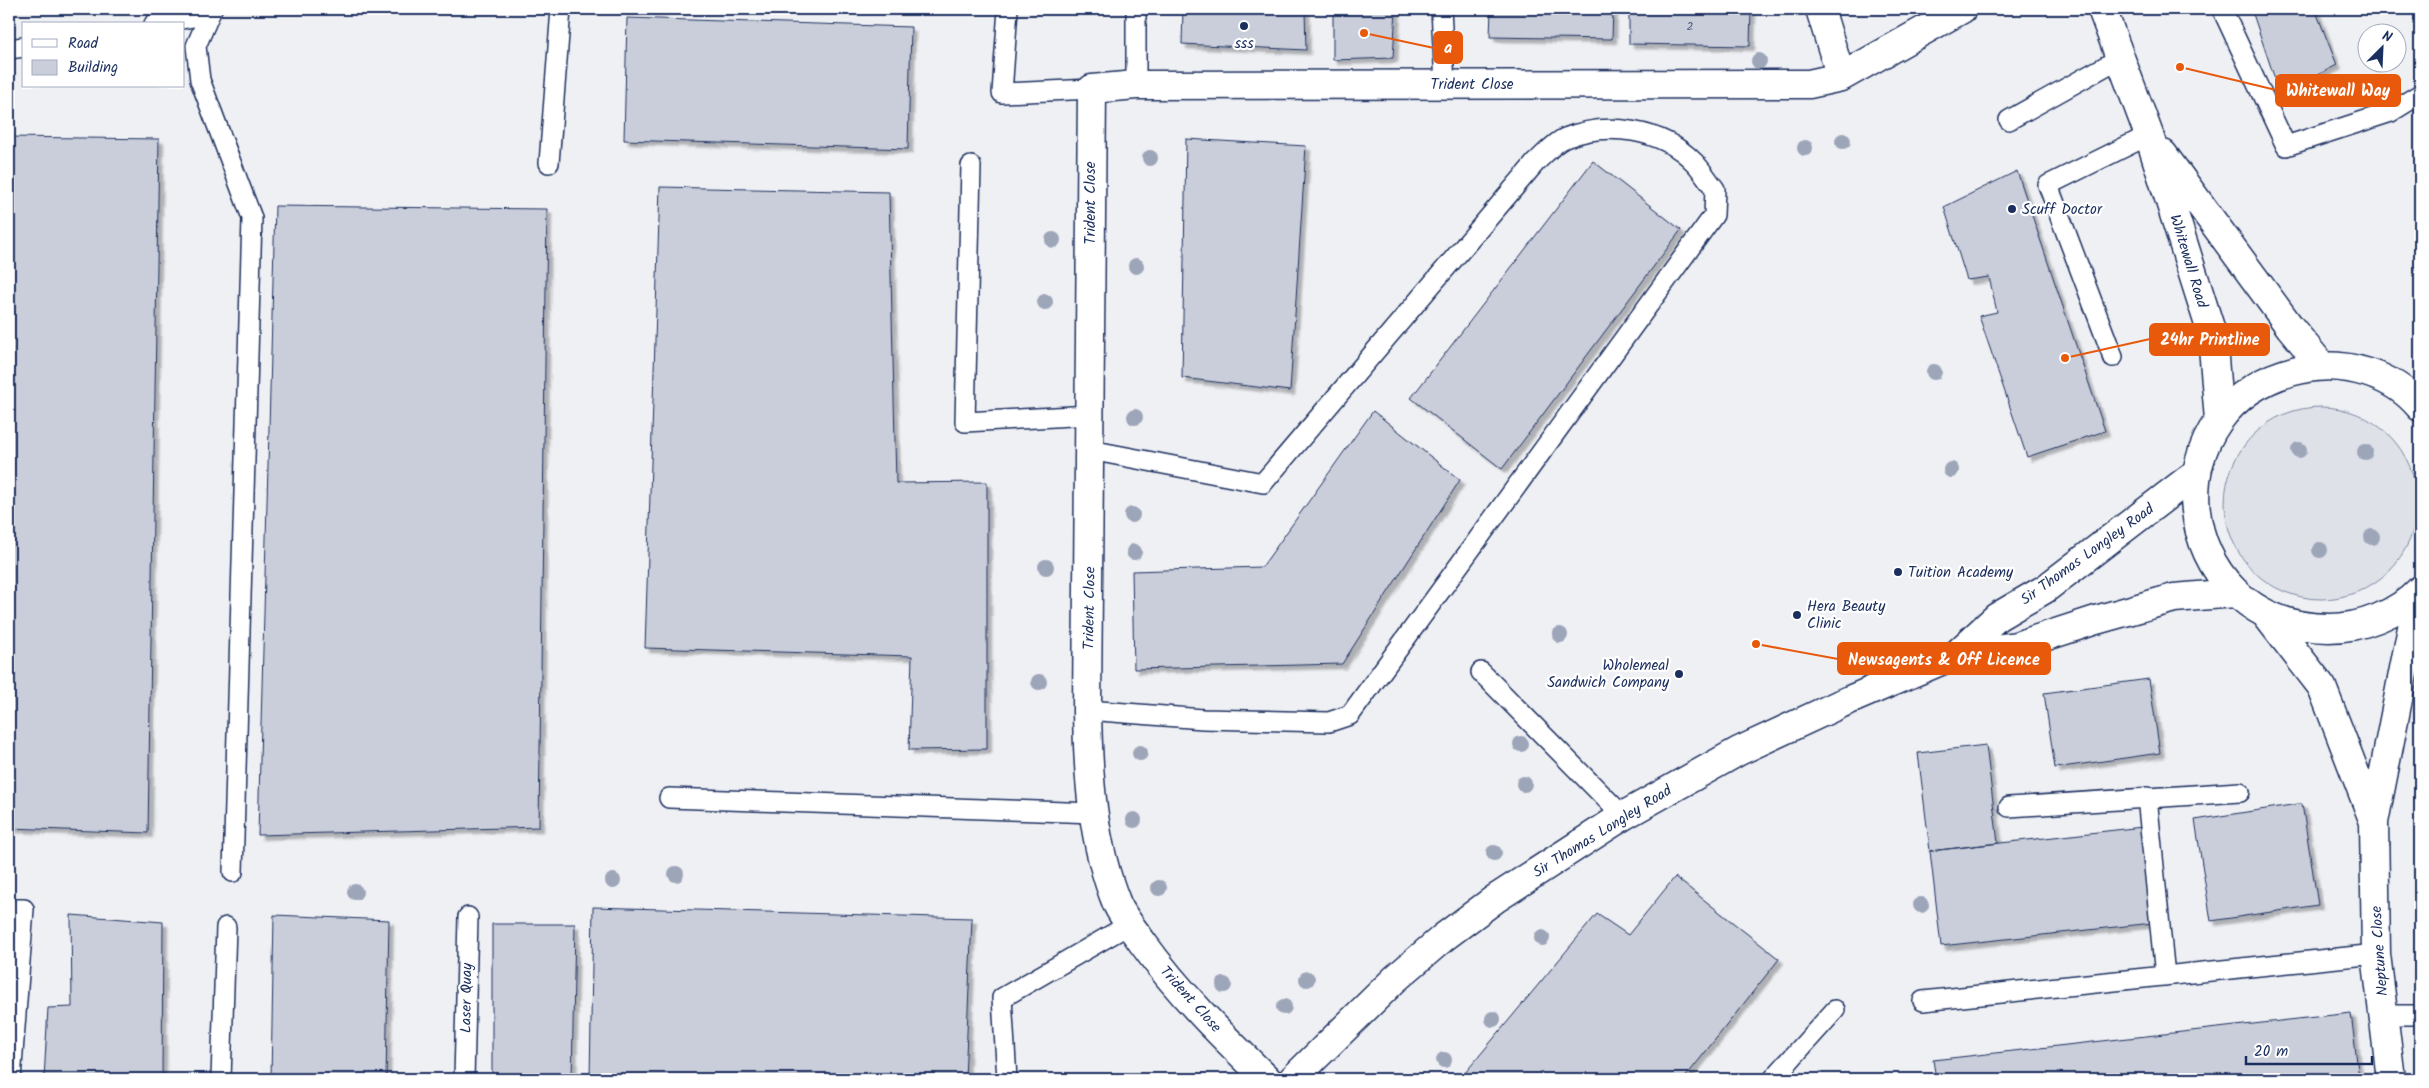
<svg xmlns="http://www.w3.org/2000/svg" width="2429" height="1088" viewBox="0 0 2429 1088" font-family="Kalam,sans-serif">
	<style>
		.built { fill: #eff0f4; fill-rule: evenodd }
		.green { fill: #dee1e7; stroke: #7c88a2 }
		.building { fill: #caceda; stroke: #1b2f5e; filter: url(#shadow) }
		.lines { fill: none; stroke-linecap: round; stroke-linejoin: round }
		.lane-casing { stroke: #1b2f5e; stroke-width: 22 }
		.street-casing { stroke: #1b2f5e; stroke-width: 31 }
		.lane { stroke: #fff; stroke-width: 19 }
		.street { stroke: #fff; stroke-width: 28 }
		.tree { fill: #9da5b9 }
		.poi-dot { fill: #1b2f5e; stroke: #fff; stroke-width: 2 }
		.labels { text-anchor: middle; stroke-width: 4.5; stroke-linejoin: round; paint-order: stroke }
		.number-label { font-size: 12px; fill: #47577d }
		.poi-label { font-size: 15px; fill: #1b2f5e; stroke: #fff; text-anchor: start }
		.street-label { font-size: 15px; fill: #1b2f5e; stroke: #fff }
		.leader { fill: none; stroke: #e8590c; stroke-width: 2 }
		.callout-dot { fill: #e8590c; stroke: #fff; stroke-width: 2 }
		.callout { fill: #e8590c; stroke: #e8590c; stroke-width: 2 }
		.callout-label { font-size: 16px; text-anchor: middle; font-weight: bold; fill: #fff }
	</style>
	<defs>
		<filter id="shadow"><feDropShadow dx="4.5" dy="4.5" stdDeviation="1" flood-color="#0004"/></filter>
	</defs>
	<rect width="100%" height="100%" fill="#fff"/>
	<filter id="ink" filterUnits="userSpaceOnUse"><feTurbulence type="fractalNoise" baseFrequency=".02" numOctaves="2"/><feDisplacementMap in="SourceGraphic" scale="10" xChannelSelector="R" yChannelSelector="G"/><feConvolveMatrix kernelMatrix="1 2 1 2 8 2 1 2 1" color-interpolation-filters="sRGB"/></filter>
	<g filter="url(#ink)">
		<path class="built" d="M9,9H2420V1079H9ZM24,24H184V86H24ZM2366,32H2396V62H2366Z"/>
		<path class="green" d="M2225 503a96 96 0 1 1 192 0a96 96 0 1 1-192 0Z"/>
		<path class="building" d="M1183,9H1305L1306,50L1182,44Z
			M1333,9H1396L1393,58L1333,60Z
			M1491,9H1613L1612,39L1490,37Z
			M1629,9H1751L1750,46L1629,44Z
			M2266,9H2315L2337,65L2280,94L2253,14Z
			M627,18L911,27L908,149L624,140Z
			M9,137L159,139L148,833L9,828Z
			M1186,139L1306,146L1290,391L1182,378Z
			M1593,161L1681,230L1502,469L1411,398Z
			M2017,171L2105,431L2027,457L1979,316L1997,312L1989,277L1967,280L1944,207Z
			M660,187L889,192L896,483L987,482V749L909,750L912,656L645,648Z
			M275,206L547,209L539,827L258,835Z
			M1373,411L1460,480L1342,664L1134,669L1132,571L1262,567Z
			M2149,679L2160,753L2055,768L2044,693Z
			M1986,745L1998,843L1930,851L1918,753Z
			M2298,804H2302L2318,905L2211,921L2195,820Z
			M2142,827L2153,923L1941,946L1930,851Z
			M1675,877L1779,959L1684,1079H1460L1597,914L1628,935Z
			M593,907L972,918L965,1079H590Z
			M71,915L163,922L162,1079H44L48,1008L72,1007Z
			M274,915L389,920L386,1079H271Z
			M492,924H575L572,1079H492Z
			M2351,1013L2359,1079H1936L1933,1060Z"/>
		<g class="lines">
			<defs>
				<path id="lane" d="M212,9L196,46L200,80L252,218L233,872
					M1008,9L1002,93L1092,89
					M1136,9V85
					M1441,9L1445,84
					M2222,9L2286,146L2391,112L2420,94
					M154,24L210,14
					M9,49L24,47
					M2009,120L2120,58
					M549,163L561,9
					M971,166L965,422L1090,415
					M2113,357L2048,185L2149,135
					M1481,672L1623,816
					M1087,710L1203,719L1329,722L1350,715L1714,215L1715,189C1708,180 1702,170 1694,162C1662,129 1607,121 1565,138C1555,142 1544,155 1536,162L1263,483L1090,450
					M2147,797L2165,976
					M669,798L1094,813
					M2009,807L2240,792
					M9,909H24L11,1079
					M1923,1001L2376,954
					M2383,1015H2420
					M221,1079L226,927
					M464,1079L468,917
					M1007,1079L1002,998L1130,924
					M1773,1079L1835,1010"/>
				<path id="street" d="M2102,9L2149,135L2212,334L2219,420
					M1841,77L1962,9
					M2163,154L2290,327L2322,366
					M2420,407C2394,375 2346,361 2307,368C2143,398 2167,626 2329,628C2361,628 2398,614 2420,590
					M2267,616L2322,687L2374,822
					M1957,654L1997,617L2045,589L2195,474
					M1267,1079C1222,1036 1178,992 1142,942C1133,929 1123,917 1117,904C1092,843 1088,774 1087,710L1092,89L1136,85L1809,84L1841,77L1820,9
					M1293,1079L1395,979L1444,937L1495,899L1623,816L1739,751L1840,704L1957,654L2016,646L2096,620L2174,598L2235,593
					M2391,1079L2376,954L2374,822L2419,592"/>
			</defs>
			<use href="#lane" class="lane-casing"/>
			<use href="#street" class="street-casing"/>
			<use href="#lane" class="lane"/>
			<use href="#street" class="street"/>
		</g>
		<g class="tree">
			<circle cx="1759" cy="61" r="8"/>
			<circle cx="1843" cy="141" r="8"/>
			<circle cx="1805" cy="148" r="8"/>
			<circle cx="1150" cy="158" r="8"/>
			<circle cx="1053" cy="240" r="8"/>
			<circle cx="1136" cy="266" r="8"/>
			<circle cx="1045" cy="302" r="8"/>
			<circle cx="1934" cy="372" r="8"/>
			<circle cx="1135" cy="417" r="8"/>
			<circle cx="2299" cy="450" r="8"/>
			<circle cx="2365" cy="452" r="8"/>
			<circle cx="1951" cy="470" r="8"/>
			<circle cx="1132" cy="515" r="8"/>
			<circle cx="2372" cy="537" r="8"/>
			<circle cx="2320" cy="550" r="8"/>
			<circle cx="1134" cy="552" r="8"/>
			<circle cx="1046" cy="567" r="8"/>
			<circle cx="1560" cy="635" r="8"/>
			<circle cx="1039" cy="682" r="8"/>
			<circle cx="1521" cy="744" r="8"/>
			<circle cx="1140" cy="753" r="8"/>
			<circle cx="1524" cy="784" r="8"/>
			<circle cx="1134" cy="820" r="8"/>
			<circle cx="1494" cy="853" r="8"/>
			<circle cx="676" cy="874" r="8"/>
			<circle cx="613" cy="881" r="8"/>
			<circle cx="1159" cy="888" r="8"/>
			<circle cx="355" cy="892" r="8"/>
			<circle cx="1921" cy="905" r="8"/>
			<circle cx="1542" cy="938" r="8"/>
			<circle cx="1307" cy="979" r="8"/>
			<circle cx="1224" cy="985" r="8"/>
			<circle cx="1284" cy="1007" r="8"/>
			<circle cx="1493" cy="1019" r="8"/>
			<circle cx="1444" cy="1060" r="8"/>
		</g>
	</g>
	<g class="poi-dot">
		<circle cx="1244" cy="26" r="5"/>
		<circle cx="2012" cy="209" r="5"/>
		<circle cx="1898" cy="572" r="5"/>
		<circle cx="1797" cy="615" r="5"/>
		<circle cx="1679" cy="674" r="5"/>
	</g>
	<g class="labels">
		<g class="number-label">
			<text x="1690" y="30">2</text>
		</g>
		<g class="poi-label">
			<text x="1244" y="48" text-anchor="middle">sss</text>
			<text x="2022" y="214">Scuff Doctor</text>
			<text x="1908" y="577">Tuition Academy</text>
			<text x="1807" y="611">Hera Beauty<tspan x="1807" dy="17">Clinic</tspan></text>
			<text x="1669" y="670" text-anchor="end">Wholemeal<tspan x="1669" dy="17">Sandwich Company</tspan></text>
		</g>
		<g class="street-label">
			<text x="1472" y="89">Trident Close</text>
			<text transform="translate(1090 203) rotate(-90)" y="5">Trident Close</text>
			<text transform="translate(2189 261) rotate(73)" y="5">Whitewall Road</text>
			<text transform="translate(2087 554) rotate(-36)" y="5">Sir Thomas Longley Road</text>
			<text transform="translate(1089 608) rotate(-89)" y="5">Trident Close</text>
			<text transform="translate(1602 831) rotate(-32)" y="5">Sir Thomas Longley Road</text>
			<text transform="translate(2379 951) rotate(-94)" y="5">Neptune Close</text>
			<text transform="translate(466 998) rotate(-89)" y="5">Laser Quay</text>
			<text transform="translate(1191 999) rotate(48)" y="5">Trident Close</text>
		</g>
	</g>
	<path class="leader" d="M1364 33L1434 48M2180 67L2276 90M2065 358L2150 339M1756 644L1838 659"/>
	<g class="callout-dot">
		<circle cx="1364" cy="33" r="5"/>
		<circle cx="2180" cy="67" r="5"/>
		<circle cx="2065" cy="358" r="5"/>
		<circle cx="1756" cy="644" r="5"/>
	</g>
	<g class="callout">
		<rect x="1434" y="32" width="28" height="31" rx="5"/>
		<rect x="2276" y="75" width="124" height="31" rx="5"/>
		<rect x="2150" y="324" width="119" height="31" rx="5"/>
		<rect x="1838" y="643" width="212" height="31" rx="5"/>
	</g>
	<g class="callout-label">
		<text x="1448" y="53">a</text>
		<text x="2338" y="96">Whitewall Way</text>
		<text x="2210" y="345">24hr Printline</text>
		<text x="1944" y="665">Newsagents &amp; Off Licence</text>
	</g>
	<rect width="2429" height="1088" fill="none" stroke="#fff" stroke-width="30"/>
	<rect x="15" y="15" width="2399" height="1058" fill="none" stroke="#1b2f5e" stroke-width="2" filter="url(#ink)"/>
	<rect x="22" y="22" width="162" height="65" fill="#ffffff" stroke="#a4acbf"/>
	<rect x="32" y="39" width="25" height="8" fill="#ffffff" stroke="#a4acbf"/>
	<text x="68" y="48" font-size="15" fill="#1b2f5e">Road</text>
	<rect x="32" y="60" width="25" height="15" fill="#caceda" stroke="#a4acbf"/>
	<text x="68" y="72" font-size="15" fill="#1b2f5e">Building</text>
	<g transform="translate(2382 48) rotate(24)"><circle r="24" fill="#ffffff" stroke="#a4acbf"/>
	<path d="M0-4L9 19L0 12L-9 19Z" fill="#1b2f5e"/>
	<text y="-8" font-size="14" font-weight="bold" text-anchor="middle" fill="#1b2f5e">N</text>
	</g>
	<path d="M2246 1056v8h126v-8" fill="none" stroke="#1b2f5e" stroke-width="2.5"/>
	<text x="2254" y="1056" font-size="15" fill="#1b2f5e" stroke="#ffffff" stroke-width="4" paint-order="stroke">20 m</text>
</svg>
